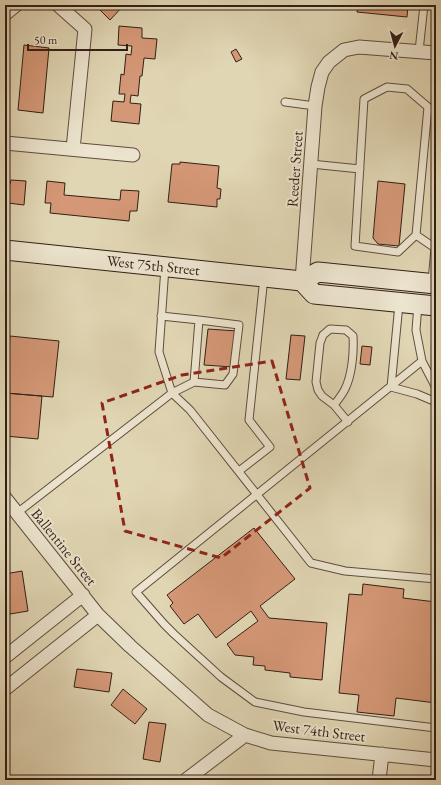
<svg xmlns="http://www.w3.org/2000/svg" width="441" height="785" viewBox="0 0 441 785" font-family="'EB Garamond',serif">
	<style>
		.building { fill: #d59877; stroke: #321f16 }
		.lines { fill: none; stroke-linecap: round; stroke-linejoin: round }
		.lane-casing { stroke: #5e4d3e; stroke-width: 9 }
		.street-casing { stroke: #5e4d3e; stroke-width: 15 }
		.secondary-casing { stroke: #321f16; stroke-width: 21 }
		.lane { stroke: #ece4ce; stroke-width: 7 }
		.street { stroke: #ece4ce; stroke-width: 13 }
		.secondary { stroke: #ece4ce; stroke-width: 19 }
		.marked { fill: none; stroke: #8f2418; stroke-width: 3; stroke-dasharray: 8 5; stroke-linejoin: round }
		.labels { text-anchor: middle; stroke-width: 4; stroke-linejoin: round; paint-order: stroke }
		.street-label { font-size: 15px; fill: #321f16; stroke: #ece4ce }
	</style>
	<rect width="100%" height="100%" fill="#e1d6b4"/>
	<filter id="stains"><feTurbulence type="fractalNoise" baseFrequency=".005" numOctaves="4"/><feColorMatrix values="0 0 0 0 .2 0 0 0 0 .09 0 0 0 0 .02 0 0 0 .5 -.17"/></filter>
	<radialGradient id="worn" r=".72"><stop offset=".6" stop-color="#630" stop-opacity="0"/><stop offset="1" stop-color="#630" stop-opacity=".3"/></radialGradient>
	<path class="building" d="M103,5H124L110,20L99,9Z
		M358,5H408L407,17L357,12Z
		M119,26L142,28V38L157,39L155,59L144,58L142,76H140L138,96L131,95L130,103L141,104L139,124L111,121L113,101L124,102L125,94H119L121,74L124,75L126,54L131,55L132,46L118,45Z
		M24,45L49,48L43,113L18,110Z
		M236,49L242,59L236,62L231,52Z
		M180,162L219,166L217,188L221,189L220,199H217V207L168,202L172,164H180Z
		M11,180L26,181L24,205L8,203V206H5V183L10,184Z
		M47,181L65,183L64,195L120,200L121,190L139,191L137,211H130L129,221L50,213L51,203H45Z
		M378,181L405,184L399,246L378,244L373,238Z
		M208,329L237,331L233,367L204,365Z
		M291,335L305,336L300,380L286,379Z
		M10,336L59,341L53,397L5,393Z
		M362,346L372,347L370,365L360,364Z
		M5,393L42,396L38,439L5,436Z
		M254,528L295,579L260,606L269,618L327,623L322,680L290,677V673L265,670V666L253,665L254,657L235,655L227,644L258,621L251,611L216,638L198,614L184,624L170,606L173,603L167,595Z
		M22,571L28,611L10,614L5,582V574Z
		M363,584L404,589L403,598L436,602V703L396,698L394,716L357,712L359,695L339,693L349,594L362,595Z
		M77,669L112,673L109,692L74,687Z
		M123,689L147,709L135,724L111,705Z
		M149,722L166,724L160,762L143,759Z"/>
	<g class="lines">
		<defs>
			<path id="lane" d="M419,51L424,5
				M387,87L407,89L428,107L416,235L398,252L355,246L364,99Z
				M285,102L315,106
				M311,164L360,169
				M416,235L435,248L432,282
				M165,267L159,352L172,393L190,410L311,563L345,571L436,579
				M418,304L416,330L422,361L436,388
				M422,361L136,592L164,624L174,634L221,677L255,702L304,712L436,728
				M194,382L225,385L233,374L239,325L199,320
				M391,387L399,304
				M391,387L417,394L436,402
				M334,405C338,400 342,395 345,389C352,375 354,352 353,336L346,330L330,329L323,335L320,343L316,382L318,390L322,396L334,405L348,422
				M239,471L270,447L249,420L264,277
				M17,513L172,393L194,382L199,320L161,316"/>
			<path id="street" d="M58,5L85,29L73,149
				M5,14L16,5
				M5,143L133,155
				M302,281L315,106L318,87L322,72L329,62L344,50L359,47L436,53
				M5,498L98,615L130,646L208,715L245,735L271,743L436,760
				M5,657L83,595
				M5,689L98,615
				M186,780L245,735
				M379,780L382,754"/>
			<g id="secondary">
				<path id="s1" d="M5,250L302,281L318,272L436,284"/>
				<path d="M302,281L314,294L436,306"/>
			</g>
		</defs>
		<use href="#lane" class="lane-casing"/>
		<use href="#street" class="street-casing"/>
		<use href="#secondary" class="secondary-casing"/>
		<use href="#lane" class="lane"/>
		<use href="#street" class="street"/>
		<use href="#secondary" class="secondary"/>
	</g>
	<path class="marked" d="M272,361L310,488L221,558L125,531L102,403L182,375Z"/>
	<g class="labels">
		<g class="street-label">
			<text transform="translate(295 169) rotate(-86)" y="5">Reeder Street</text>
			<text dy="5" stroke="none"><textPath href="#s1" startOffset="149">West 75th Street</textPath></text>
			<text transform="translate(64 547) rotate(51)" y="5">Ballentine Street</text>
			<text transform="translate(319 731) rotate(7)" y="5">West 74th Street</text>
		</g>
	</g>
	<rect width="441" height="785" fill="none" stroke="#e1d6b4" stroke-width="20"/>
	<rect x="6" y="6" width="429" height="773" fill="none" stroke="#321f16" stroke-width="2"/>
	<rect x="10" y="10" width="421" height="765" fill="none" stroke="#321f16"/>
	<g transform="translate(395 46) rotate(186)" stroke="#ece4ce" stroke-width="3" paint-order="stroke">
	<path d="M0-3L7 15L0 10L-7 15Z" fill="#321f16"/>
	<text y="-6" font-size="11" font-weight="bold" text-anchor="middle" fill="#321f16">N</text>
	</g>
	<path d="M28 44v6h99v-6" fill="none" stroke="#321f16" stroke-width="2"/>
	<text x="34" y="44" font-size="12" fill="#321f16" stroke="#ece4ce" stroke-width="3" paint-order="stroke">50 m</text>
	<rect width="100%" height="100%" filter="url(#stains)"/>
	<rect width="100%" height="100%" fill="url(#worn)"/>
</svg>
